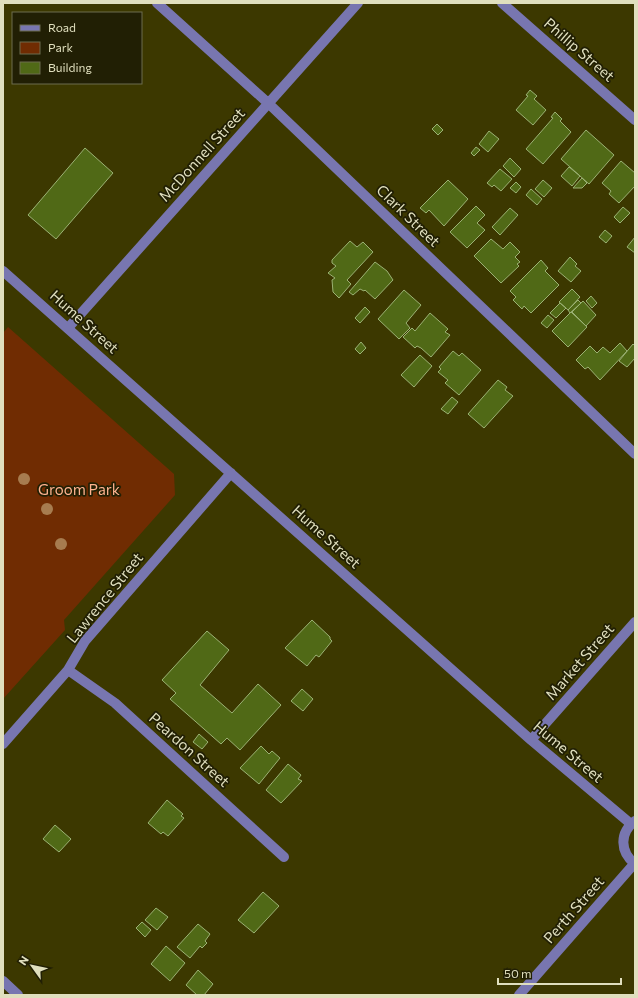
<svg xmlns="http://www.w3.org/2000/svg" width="638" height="998" viewBox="0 0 638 998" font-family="Commissioner,sans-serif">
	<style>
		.green { fill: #702c02 }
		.building { fill: #506916; stroke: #9bb274 }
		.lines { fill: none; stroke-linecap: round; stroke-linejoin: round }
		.minor { stroke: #7876b0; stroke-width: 10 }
		.tree { fill: #a77c4f }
		.labels { text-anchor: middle; stroke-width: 3.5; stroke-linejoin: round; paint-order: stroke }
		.street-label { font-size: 15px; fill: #e0dfbe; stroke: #211f04 }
		.park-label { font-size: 15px; fill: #ffb390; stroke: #211f04 }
	</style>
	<rect width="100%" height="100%" fill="#3c3800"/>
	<path class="green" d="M8,327L174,474L175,495L64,620L65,630L3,699V333Z"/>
	<path class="building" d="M530,90L537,96L534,99L546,110L533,125L516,110L528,96L526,95Z
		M555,112L562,119L560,121L571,132L543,164L526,149L553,118L551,117Z
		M437,124L443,130L438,135L432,129Z
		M586,130L614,155L589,184L561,159Z
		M489,131L499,139L488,152L479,144Z
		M476,147L480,150L474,156L471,153Z
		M85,148L113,173L56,239L28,215Z
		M510,158L521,169L514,177L503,166Z
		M621,161L635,173V186L619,203L609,194L611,191L602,183Z
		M569,167L580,176L572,186L561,176Z
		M500,169L512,179L501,191L494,185L492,187L487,183Z
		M582,178L587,183L582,188H573Z
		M448,180L468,199L444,226L429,210L426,213L420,208Z
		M543,180L552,188L544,197L535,189Z
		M516,182L521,187L516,193L510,188Z
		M531,189L542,199L537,205L526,195Z
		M476,206L485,215L477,223L485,230L467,248L450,232Z
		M623,207L630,213L620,223L614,217Z
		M510,208L518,215L500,235L492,227Z
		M605,230L612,236L606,243L599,237Z
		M635,237V253L627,247Z
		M491,239L503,249L510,242L520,252L515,257L520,262L517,264L519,266L501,283L474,256Z
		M350,241L357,247L363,242L373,252L347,280L351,284L339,298L333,292L332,280L335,278L328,273L336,266L332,263V260Z
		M570,257L577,264L575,266L581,271L571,282L558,271Z
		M541,260L548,268L545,271L559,285L531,313L524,306L522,309L513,300L516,297L510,291Z
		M375,262L387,271L393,280L375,299L365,290L364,291L360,289L353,295L349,292Z
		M572,289L580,297L568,310L559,302Z
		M404,290L421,305L406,323L410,328L399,339L378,319Z
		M591,296L597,303L592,308L586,301Z
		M578,300L581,303L570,313L568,310Z
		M583,301L596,315L586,326L572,312Z
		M560,303L566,308L556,318L550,313Z
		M365,307L370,312L360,323L355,318Z
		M571,312L587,327L568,347L552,331Z
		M430,313L448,329L445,332L450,335L431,357L421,348L417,346L415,348L403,337L412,328L415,331Z
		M548,315L554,320L547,328L541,323Z
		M361,342L366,348L360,354L355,349Z
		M620,343L627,351L600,380L588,367L585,369L576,360L590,346L597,353L603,347L610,353Z
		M633,344L635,346V358L627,367L619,361Z
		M453,351L459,356L462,353L481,370L459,395L445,383L448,380L438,372L441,369L439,367Z
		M420,355L432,366L414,387L401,375Z
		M498,380L507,387L505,390L513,396L484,428L468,414Z
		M452,397L458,402L448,414L441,409Z
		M312,620L330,637V639L332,641L319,657L316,655L307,666L285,648Z
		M207,631L229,650L200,685L232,713L258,684L281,705L240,750L227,738L221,744L170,699L176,693L162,680Z
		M302,689L313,699L303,711L291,701Z
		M199,734L208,742L202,749L193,742Z
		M261,746L269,754L272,751L280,758L259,784L240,768Z
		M288,764L301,775L298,779L302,781L281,803L266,790Z
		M167,800L183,814L181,816L184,818L168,836L163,832L161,834L148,823Z
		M55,825L71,839L59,852L43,839Z
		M263,892L279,906L254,933L238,920Z
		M156,908L168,917L157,930L145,920Z
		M142,922L151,930L145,937L136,928Z
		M198,924L210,934L205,941L207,943L202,948L200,946L190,958L177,947Z
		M166,946L185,963L170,981L151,964Z
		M198,970L213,984L204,995H197L186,985Z"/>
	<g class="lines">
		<path class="minor" d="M157,3L268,103L635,454
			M502,3L635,120
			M3,271L531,740L631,824
			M68,328L358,3
			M68,670L115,703L284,857
			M531,740L635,622
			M3,744L68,670L85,641L231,473
			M635,821C619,833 620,852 635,864
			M3,981L18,995
			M519,995L634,864"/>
	</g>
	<g class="tree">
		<circle cx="24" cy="479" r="6"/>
		<circle cx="47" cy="509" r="6"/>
		<circle cx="61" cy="544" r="6"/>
	</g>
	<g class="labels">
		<g class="street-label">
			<text transform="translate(579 50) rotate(41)" y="5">Phillip Street</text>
			<text transform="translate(202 155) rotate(-48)" y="5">McDonnell Street</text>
			<text transform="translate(408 216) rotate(44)" y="5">Clark Street</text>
			<text transform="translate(84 322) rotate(42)" y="5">Hume Street</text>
			<text transform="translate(326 537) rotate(42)" y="5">Hume Street</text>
			<text transform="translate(105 598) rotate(-51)" y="5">Lawrence Street</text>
			<text transform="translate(580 662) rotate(-49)" y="5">Market Street</text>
			<text transform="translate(189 750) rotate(42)" y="5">Peardon Street</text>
			<text transform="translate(568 752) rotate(40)" y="5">Hume Street</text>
			<text transform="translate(574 910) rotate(-49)" y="5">Perth Street</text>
		</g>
		<g class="park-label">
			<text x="79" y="495">Groom Park</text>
		</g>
	</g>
	<rect width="638" height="998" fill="none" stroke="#e0dfbe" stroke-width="8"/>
	<rect x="12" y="12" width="130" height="72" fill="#211f04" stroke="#6d6c4e"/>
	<rect x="20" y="25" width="20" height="6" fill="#7876b0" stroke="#6d6c4e"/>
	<text x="48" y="32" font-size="12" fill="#e0dfbe">Road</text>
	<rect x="20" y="42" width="20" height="12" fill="#702c02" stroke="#6d6c4e"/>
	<text x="48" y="52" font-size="12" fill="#e0dfbe">Park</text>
	<rect x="20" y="62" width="20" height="12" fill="#506916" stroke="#6d6c4e"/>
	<text x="48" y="72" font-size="12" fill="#e0dfbe">Building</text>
	<g transform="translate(32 966) rotate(303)" stroke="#211f04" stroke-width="3" paint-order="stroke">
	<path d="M0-3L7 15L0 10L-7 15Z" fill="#e0dfbe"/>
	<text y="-6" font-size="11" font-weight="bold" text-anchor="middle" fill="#e0dfbe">N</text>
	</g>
	<path d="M498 978v6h123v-6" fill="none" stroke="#e0dfbe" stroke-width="2"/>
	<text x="504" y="978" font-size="12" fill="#e0dfbe" stroke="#211f04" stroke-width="3" paint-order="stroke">50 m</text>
</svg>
